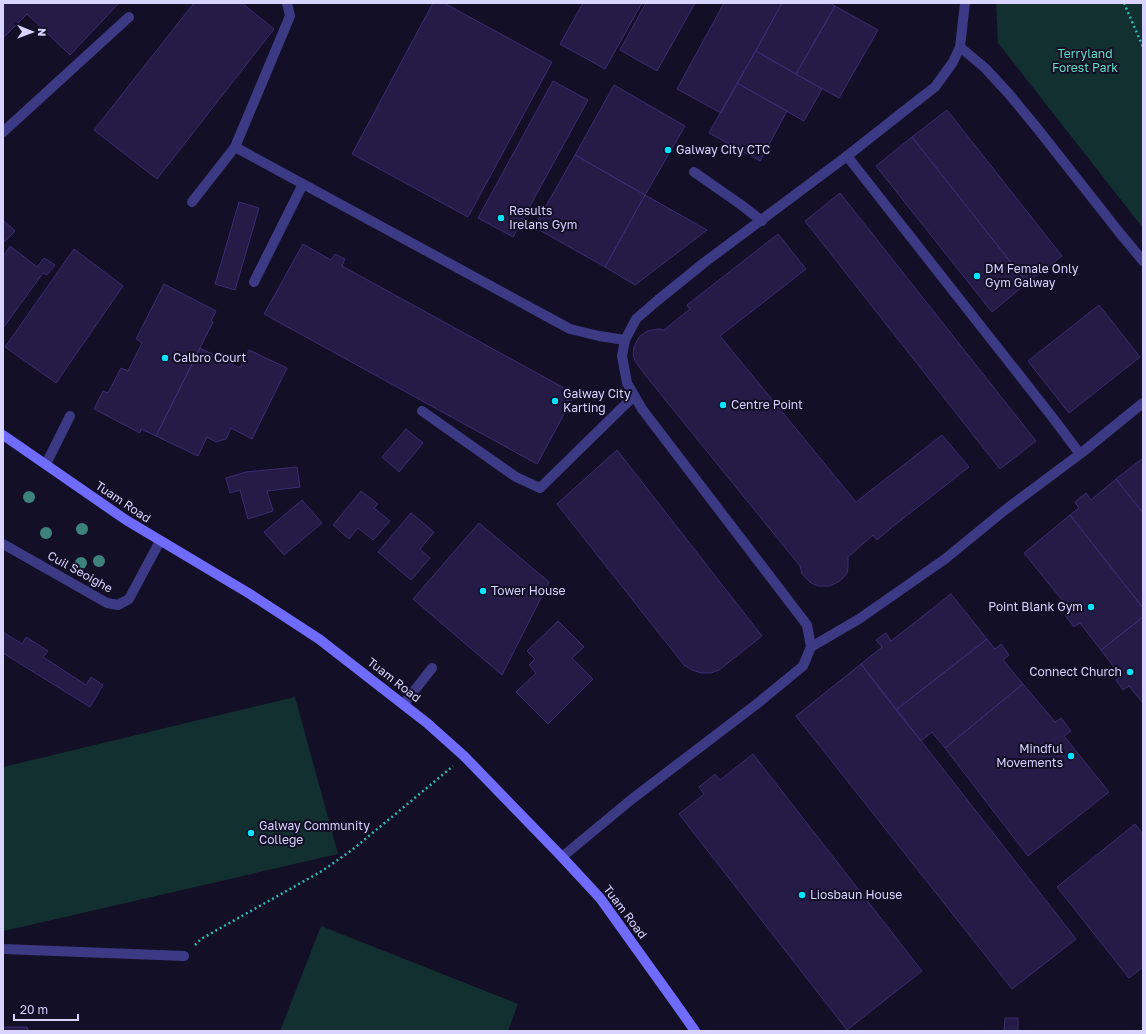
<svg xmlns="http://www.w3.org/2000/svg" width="1146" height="1034" viewBox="0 0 1146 1034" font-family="'Golos Text',sans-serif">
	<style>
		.green { fill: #12302f }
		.building { fill: #241b47; stroke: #3b2d73 }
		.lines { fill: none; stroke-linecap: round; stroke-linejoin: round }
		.path { stroke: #2fb8b0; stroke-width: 2.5; stroke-dasharray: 2 3; stroke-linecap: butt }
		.service { stroke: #3d3a85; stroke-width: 10 }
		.minor { stroke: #3d3a85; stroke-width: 10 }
		.tertiary { stroke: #3d3a85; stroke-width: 10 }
		.secondary { stroke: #6f6bff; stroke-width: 10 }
		.tree { fill: #3d827b }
		.poi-dot { fill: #00e5ff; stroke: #130f26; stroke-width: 1.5 }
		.labels { text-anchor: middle; stroke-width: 4; stroke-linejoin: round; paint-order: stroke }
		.park-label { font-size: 12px; fill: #5fe0c0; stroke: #130f26 }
		.poi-label { font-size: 12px; fill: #d9d4ff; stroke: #130f26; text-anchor: start }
		.street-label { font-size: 12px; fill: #d9d4ff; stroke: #130f26 }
	</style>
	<rect width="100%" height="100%" fill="#130f26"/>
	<path class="green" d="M996,3H1143V228L998,43Z
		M295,697L338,854L4,931L3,924V767Z
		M321,926L518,1004L508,1031H280Z"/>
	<path class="building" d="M3,3H119L70,55L27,14L3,38Z
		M194,3H242L274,29L157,179L94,130Z
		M433,3H444L552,62L468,217L352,154Z
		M583,3H642L605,69L560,44Z
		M646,3H695L657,71L620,50Z
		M724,3H782L721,113L677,89Z
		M782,3H830L835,6L796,74L756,51Z
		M835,6L878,30L839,98L796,74Z
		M756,51L822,89L804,121L737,83Z
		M553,81L588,100L513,237L478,218Z
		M737,83L787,111L760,161L709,133Z
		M614,85L685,126L645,195L575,155Z
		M947,110L1062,256L1027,283L912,137Z
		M912,137L1027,283L992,312L876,166Z
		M575,155L645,195L605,267L534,227Z
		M840,193L1036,441L1000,469L805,221Z
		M645,195L707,230L635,285L605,267Z
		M239,202L259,208L235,290L215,284Z
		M3,220L15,231L3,243Z
		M778,234L806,269L720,336L856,502L942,435L969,467L891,528L877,540L873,535L848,557V567L847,573L843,578L838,582L830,586H818L811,583L802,574L800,566L646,376L635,361L633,354L634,347L639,337L647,331L659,329L664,330L690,309L687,305Z
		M303,244L331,260L335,254L345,259L342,266L575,394L537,464L264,314Z
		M10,246L37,267L44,258L55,265L47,275L43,273L3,328V257Z
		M74,249L123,286L56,383L5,347Z
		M164,284L216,311L211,321L213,322L156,436L141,429L140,433L94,409L103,391L108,393L121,368L128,371L142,343L136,339Z
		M1099,305L1140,357L1069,413L1028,361Z
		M200,348L240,368L249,350L287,368L252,439L231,428L226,439L216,442L207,437L198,456L156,436Z
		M406,429L423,443L399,472L382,457Z
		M617,450L762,636L719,670L711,673H701L692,670L684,665L557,504Z
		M1143,458V513L1116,479Z
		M297,467L300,487L267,491L273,511L248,519L240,490L230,493L226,478L246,472Z
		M1116,479L1143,513V608L1070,515L1079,508L1075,502L1086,493L1091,500Z
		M361,491L378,504L374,508L390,521L373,540L358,528L349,539L333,525Z
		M302,500L322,523L284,555L264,532Z
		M411,513L434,532L420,549L430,558L411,580L378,552Z
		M1070,515L1143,608V617L1101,650L1080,623L1074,627L1065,615L1071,611L1024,553Z
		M479,523L549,582L502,675L413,599Z
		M951,594L987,639L896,710L861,664L882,647L876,640L886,633L891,641Z
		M1143,617V703L1129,686L1123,690L1116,680L1121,676L1101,650Z
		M558,621L584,647L572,658L593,679L548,724L516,692L536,673L529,665L535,659L527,651Z
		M3,632L22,644L26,637L48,651L43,657L86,685L91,677L103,685L90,707L3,653Z
		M987,639L995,649L1001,644L1009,655L1003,660L1023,684L945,748L932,732L921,741L896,710Z
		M861,664L1076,939L1012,989L796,716Z
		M1023,684L1055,722L1061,718L1071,731L1064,736L1109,792L1028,856L945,748Z
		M753,754L922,971L847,1030L679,814L704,794L699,787L715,774L720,780Z
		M1135,824L1143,834V967L1129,978L1057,887Z
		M1005,1018H1018V1031H1004Z
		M3,1027H27L28,1031H3Z"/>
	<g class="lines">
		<path class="path" d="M1124,3L1143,47
			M195,945L201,939L322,871L352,850L428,787L453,766"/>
		<path class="service" d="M960,47L985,68L1009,94L1037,128L1119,232L1143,261
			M3,132L129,17
			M235,147L570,329L599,336L625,340
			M847,156L1053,418L1080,454
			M694,172L740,204L762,221
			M192,202L235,147L290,16L287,3
			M254,282L303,184
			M422,411L516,477L540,488L634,396
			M46,464L70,416
			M811,647L859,619L945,559L1005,510L1080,454L1143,403
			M404,704L432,668
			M3,949L184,956"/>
		<path class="minor" d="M3,544L107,603L118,605L129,599L160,541"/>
		<path class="tertiary" d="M562,857L632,799L758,703L803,666L811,647L807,625L642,409L627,383L622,356L625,340L636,319L658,300L705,262L847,156L913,104L935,87L953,62L960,47L965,3"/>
		<path class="secondary" d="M3,435L126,520L250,594L319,639L427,723L464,756L562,857L600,898L676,1004L695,1031"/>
	</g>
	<g class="tree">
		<circle cx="29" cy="497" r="6"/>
		<circle cx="82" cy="529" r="6"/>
		<circle cx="46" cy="533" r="6"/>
		<circle cx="99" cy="561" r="6"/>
		<circle cx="81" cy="563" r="6"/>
	</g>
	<g class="poi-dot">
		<circle cx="668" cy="150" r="4"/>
		<circle cx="501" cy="218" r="4"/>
		<circle cx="977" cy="276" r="4"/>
		<circle cx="165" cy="358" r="4"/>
		<circle cx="555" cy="401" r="4"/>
		<circle cx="723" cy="405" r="4"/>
		<circle cx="483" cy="591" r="4"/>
		<circle cx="1091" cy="607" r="4"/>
		<circle cx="1130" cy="672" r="4"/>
		<circle cx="1071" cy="756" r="4"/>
		<circle cx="251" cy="833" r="4"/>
		<circle cx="802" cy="895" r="4"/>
	</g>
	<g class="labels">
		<g class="park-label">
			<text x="1085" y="58">Terryland<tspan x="1085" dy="14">Forest Park</tspan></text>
		</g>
		<g class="poi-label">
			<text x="676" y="154">Galway City CTC</text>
			<text x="509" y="215">Results<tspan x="509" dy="14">Irelans Gym</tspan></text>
			<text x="985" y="273">DM Female Only<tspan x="985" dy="14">Gym Galway</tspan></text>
			<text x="173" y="362">Calbro Court</text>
			<text x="563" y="398">Galway City<tspan x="563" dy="14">Karting</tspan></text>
			<text x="731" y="409">Centre Point</text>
			<text x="491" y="595">Tower House</text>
			<text x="1083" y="611" text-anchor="end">Point Blank Gym</text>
			<text x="1122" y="676" text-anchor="end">Connect Church</text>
			<text x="1063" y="753" text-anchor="end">Mindful<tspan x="1063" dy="14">Movements</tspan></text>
			<text x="259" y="830">Galway Community<tspan x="259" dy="14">College</tspan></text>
			<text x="810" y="899">Liosbaun House</text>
		</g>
		<g class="street-label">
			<text transform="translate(123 502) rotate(34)" y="4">Tuam Road</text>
			<text transform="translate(80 572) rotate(29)" y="4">Cuil Seoighe</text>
			<text transform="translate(394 680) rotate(38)" y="4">Tuam Road</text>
			<text transform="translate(625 912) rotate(53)" y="4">Tuam Road</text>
		</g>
	</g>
	<rect width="1146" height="1034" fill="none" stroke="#d9d4ff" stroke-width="8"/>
	<g transform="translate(32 32) rotate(91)" stroke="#130f26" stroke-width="3" paint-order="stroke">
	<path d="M0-3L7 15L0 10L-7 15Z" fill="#d9d4ff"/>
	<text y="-6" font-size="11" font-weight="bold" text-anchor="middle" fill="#d9d4ff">N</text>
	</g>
	<path d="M14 1014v6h64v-6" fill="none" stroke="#d9d4ff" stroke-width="2"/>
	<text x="20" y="1014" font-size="12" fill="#d9d4ff" stroke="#130f26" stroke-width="3" paint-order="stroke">20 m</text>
</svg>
